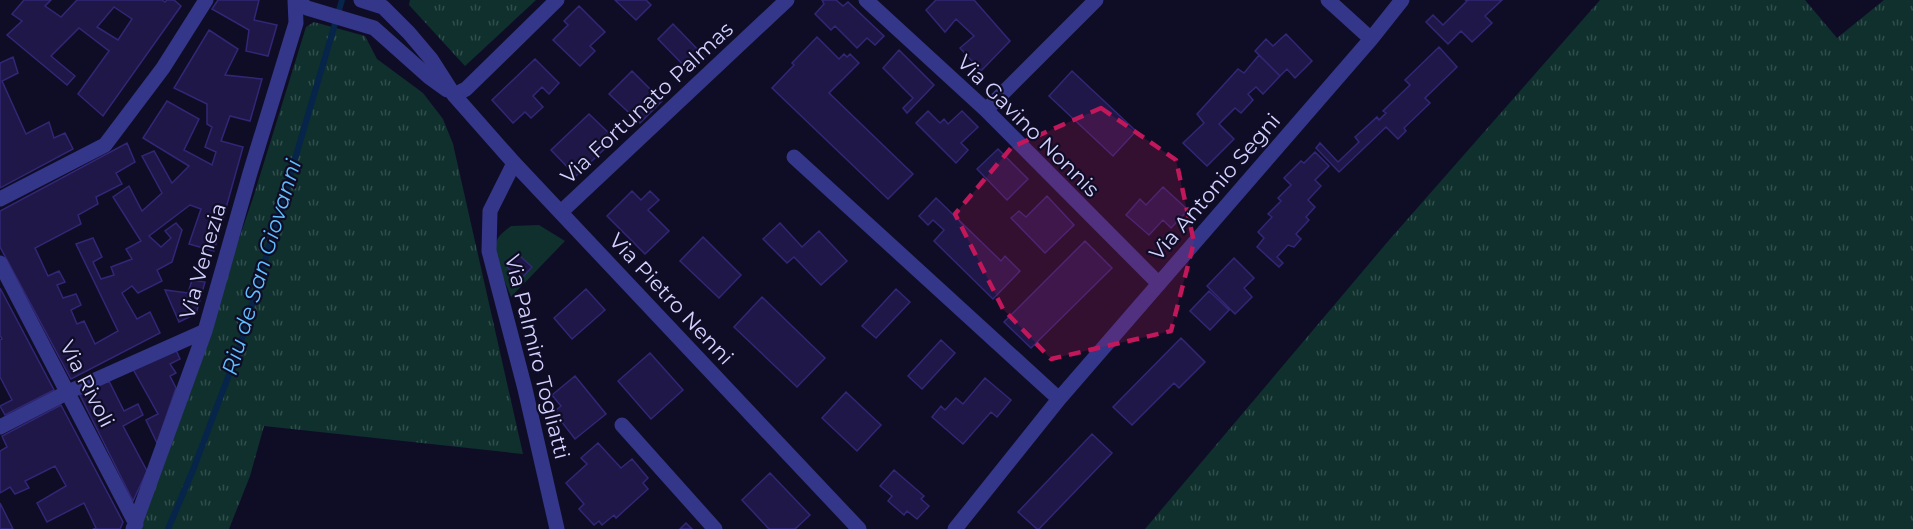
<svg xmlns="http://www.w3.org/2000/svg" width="1913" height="529" viewBox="0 0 1913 529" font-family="Montserrat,sans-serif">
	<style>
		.grass { fill: url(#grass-tufts) }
		.park { fill: #0f302d }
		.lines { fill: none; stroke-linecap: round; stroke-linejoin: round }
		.stream { stroke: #07244a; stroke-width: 6 }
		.building { fill: #1e1748; stroke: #322776; stroke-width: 1.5; fill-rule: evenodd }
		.minor { stroke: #343689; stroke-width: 15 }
		.tertiary { stroke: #343689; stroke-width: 15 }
		.marked { fill: #c2185b; fill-opacity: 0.2; stroke: #c2185b; stroke-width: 4.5; stroke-dasharray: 12 8; stroke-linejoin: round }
		.labels { text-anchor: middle; stroke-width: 4.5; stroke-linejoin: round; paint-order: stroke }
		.street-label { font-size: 21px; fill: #d4d1ff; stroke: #0f0d26 }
		.water-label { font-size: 22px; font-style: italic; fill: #5fbfff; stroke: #0f0d26 }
	</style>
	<defs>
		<pattern id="grass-tufts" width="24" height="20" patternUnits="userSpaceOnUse" patternTransform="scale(1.5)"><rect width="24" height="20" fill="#0f302d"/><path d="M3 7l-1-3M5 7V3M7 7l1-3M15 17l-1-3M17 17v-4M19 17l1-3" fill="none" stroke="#314d4c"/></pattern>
	</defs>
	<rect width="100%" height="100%" fill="#0f0d26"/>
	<path class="grass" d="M410,0H536L465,66L409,5Z
		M1600,0H1805L1837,38L1884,0H1913V529H1145L1390,239Z
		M314,22L365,36L377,59L423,93L443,119L453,144L523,454L264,426L250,476L229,529H140L253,198L306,27Z"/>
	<path class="park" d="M539,225L565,241L511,297C507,286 491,251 497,240C499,235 506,230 511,226Z"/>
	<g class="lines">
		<path class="stream" d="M168,529L193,470L239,348L342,0"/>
	</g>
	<path class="building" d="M24,0H51L45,6L61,17L77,0H162L165,2L167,0H174L181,6L103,116L78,94L109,51L79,28L51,56L75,76L67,85L7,35L22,21L12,14ZM114,7L132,19L118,40L97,27Z
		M218,0H259L254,20L277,25L268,56L246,51L249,30L212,9Z
		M615,0H646L651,5L636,20Z
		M822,0H836L843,6L848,2L884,36L875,45L867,38L857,48L835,26L831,30L815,14L824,4Z
		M936,0H974L1010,41L981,71L960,48L974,36L956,19L945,32L926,10Z
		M1465,0H1502L1485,16L1492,23L1472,42L1461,31L1448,44L1426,22L1433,15L1443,25L1467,1Z
		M579,6L605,32L590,46L595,51L580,66L553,40L568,25L564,21Z
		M673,24L705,57L690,72L658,39Z
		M209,30L238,49L225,75L262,79L250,121L230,116L221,141L243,147L214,251L189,244L201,209L190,205L149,236L161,247L171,238L165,231L176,223L182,230L172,262L157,270L162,281L138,293L132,286L122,293L137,319L150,312L160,333L71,379L0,247V211L127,143L135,162L116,173L122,184L96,197L98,204L78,215L81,224L35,248L48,276L59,271L65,282L57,285L63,298L76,294L81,305L71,310L77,324L84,321L95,344L118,331L76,244L93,238L102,257L93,262L101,279L114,275L111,267L132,259L126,249L141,241L113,197L129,186L142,211L162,193L142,156L154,151L172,183L189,166L143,138L167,101L199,119L184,150L212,165L216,152L205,147L212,127L207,124V104L174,88Z
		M1286,34L1312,61L1295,78L1287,69L1280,76L1255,51L1266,39L1273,46Z
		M817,37L839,59L844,54L847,57L850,54L859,63L829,93L913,174L888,199L772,88L794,65L792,63Z
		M1439,47L1457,67L1425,98L1430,103L1404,128L1406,131L1398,139L1386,127L1339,172L1316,148L1320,143L1338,162L1359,142L1355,137L1377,117L1379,120L1386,113L1383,111L1410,85L1405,80Z
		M899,50L934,85L907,113L903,108L913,98L883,68Z
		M1259,55L1280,76L1263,94L1256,87L1248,94L1253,100L1241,113L1235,108L1219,124L1234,139L1207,166L1183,143L1204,123L1197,114L1238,69L1244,73Z
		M13,57L18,73L2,81L26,134L49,122L54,138L65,133L73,149L0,188V63Z
		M535,59L559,83L549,94L542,87L533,96L543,107L531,118L525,112L513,123L492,100Z
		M632,71L662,101L640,123L609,94Z
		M1072,71L1136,131L1113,156L1049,96Z
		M928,111L940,123L944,119L948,124L962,111L978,127L961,143L968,150L956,163L916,123Z
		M589,114L615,139L576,176L551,150Z
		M998,149L1028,179L1007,200L977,169Z
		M1315,152L1329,166L1315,180L1321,186L1308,200L1315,207L1306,217L1309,220L1296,234L1301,239L1294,247L1288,245L1277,257L1283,263L1279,267L1257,247L1264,238L1258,232L1272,217L1268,214L1281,201L1278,198L1291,185L1284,178L1301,161L1304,163Z
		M1163,187L1188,210L1171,228L1163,220L1149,235L1126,215L1140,199L1146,205Z
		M632,191L641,200L650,191L659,200L648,210L669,231L645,254L607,216Z
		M1047,196L1074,225L1045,253L1011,218L1019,211L1026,217Z
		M936,198L1001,261L1005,256L1020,271L993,299L934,241L944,230L933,220L928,225L919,216Z
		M780,223L802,247L819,231L847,261L821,285L794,257L787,263L763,239Z
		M703,237L741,275L719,298L680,261Z
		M1085,241L1112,268L1031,348L1004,322Z
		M520,256L532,267L520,280L507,267Z
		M1234,258L1254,278L1244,288L1252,297L1235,314L1207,286Z
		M192,280L205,282L196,314L179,322L165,290L188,293Z
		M0,288L54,390L5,415L0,406L12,400L0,377V340L2,339L0,335Z
		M586,289L605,310L572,339L554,318Z
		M896,289L910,302L876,338L862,326Z
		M1209,291L1229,310L1210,330L1190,311Z
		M762,297L825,358L797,387L734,327Z
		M1181,338L1205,362L1179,388L1174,383L1132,425L1113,407Z
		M941,340L955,353L922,389L908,376Z
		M175,348L180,359L170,364L176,373L170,376L176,388L157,443L146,420L158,414L133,369Z
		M650,353L683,390L651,419L618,381Z
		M575,376L606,414L575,439L554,412L561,406L552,395Z
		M985,378L1011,400L997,417L991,412L963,444L932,417L941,406L945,410L956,398L963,404Z
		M109,381L124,411L138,404L143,415L123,426L147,471L133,501L80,395Z
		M846,392L881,425L857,451L822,418Z
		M61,405L123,522L120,529H93L96,528L84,503L47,522L37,503L66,486L55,466L25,481L29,488L15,494L10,487L0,493V451L7,447L2,436Z
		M1092,434L1112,453L1039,529H1037L1018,512Z
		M598,443L621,468L632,459L648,478L643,483L648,489L616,518L614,515L602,525L599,521L594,525L579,509L584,504L566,483L587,464L581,458Z
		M894,470L924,496L921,499L929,506L917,519L907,511L904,515L888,501L892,496L880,486Z
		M770,473L810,515L795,529H769L742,500Z
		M0,503L13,529H0Z
		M686,523L692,529H680Z"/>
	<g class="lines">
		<path class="minor" d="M866,0L986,110L1159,284
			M1328,0L1371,39
			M454,95L466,89L557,0
			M986,110L1096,0
			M794,157L1059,399
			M514,163L490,211L489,251L525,389L557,529
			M0,199L105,145L163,68L206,0
			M561,212L787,0
			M0,263L136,524
			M622,425L715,529
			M0,427L68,392L205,331
			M133,529L205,331L250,173L296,23L295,0
			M955,529L1059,399L1371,39L1402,0"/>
		<path class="tertiary" d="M296,0L307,8L374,28L429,77L447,90
			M361,0L383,7L409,33L431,59L454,95L514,163L859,529"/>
	</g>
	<path class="marked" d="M1101,108L1176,160L1194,242L1171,331L1051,359L1003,309L955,214L1012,147Z"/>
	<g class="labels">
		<g class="street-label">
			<text transform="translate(647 103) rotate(-43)" y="7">Via Fortunato Palmas</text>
			<text transform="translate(1028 126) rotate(45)" y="7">Via Gavino Nonnis</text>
			<text transform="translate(1215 187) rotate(-49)" y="7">Via Antonio Segni</text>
			<text transform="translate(203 261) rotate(-74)" y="7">Via Venezia</text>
			<text transform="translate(671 299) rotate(47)" y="7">Via Pietro Nenni</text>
			<text transform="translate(537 357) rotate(76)" y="7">Via Palmiro Togliatti</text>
			<text transform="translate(87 384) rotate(63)" y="7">Via Rivoli</text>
		</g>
		<g class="water-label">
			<text transform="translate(261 267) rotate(-73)" y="8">Riu de San Giovanni</text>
		</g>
	</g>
</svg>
